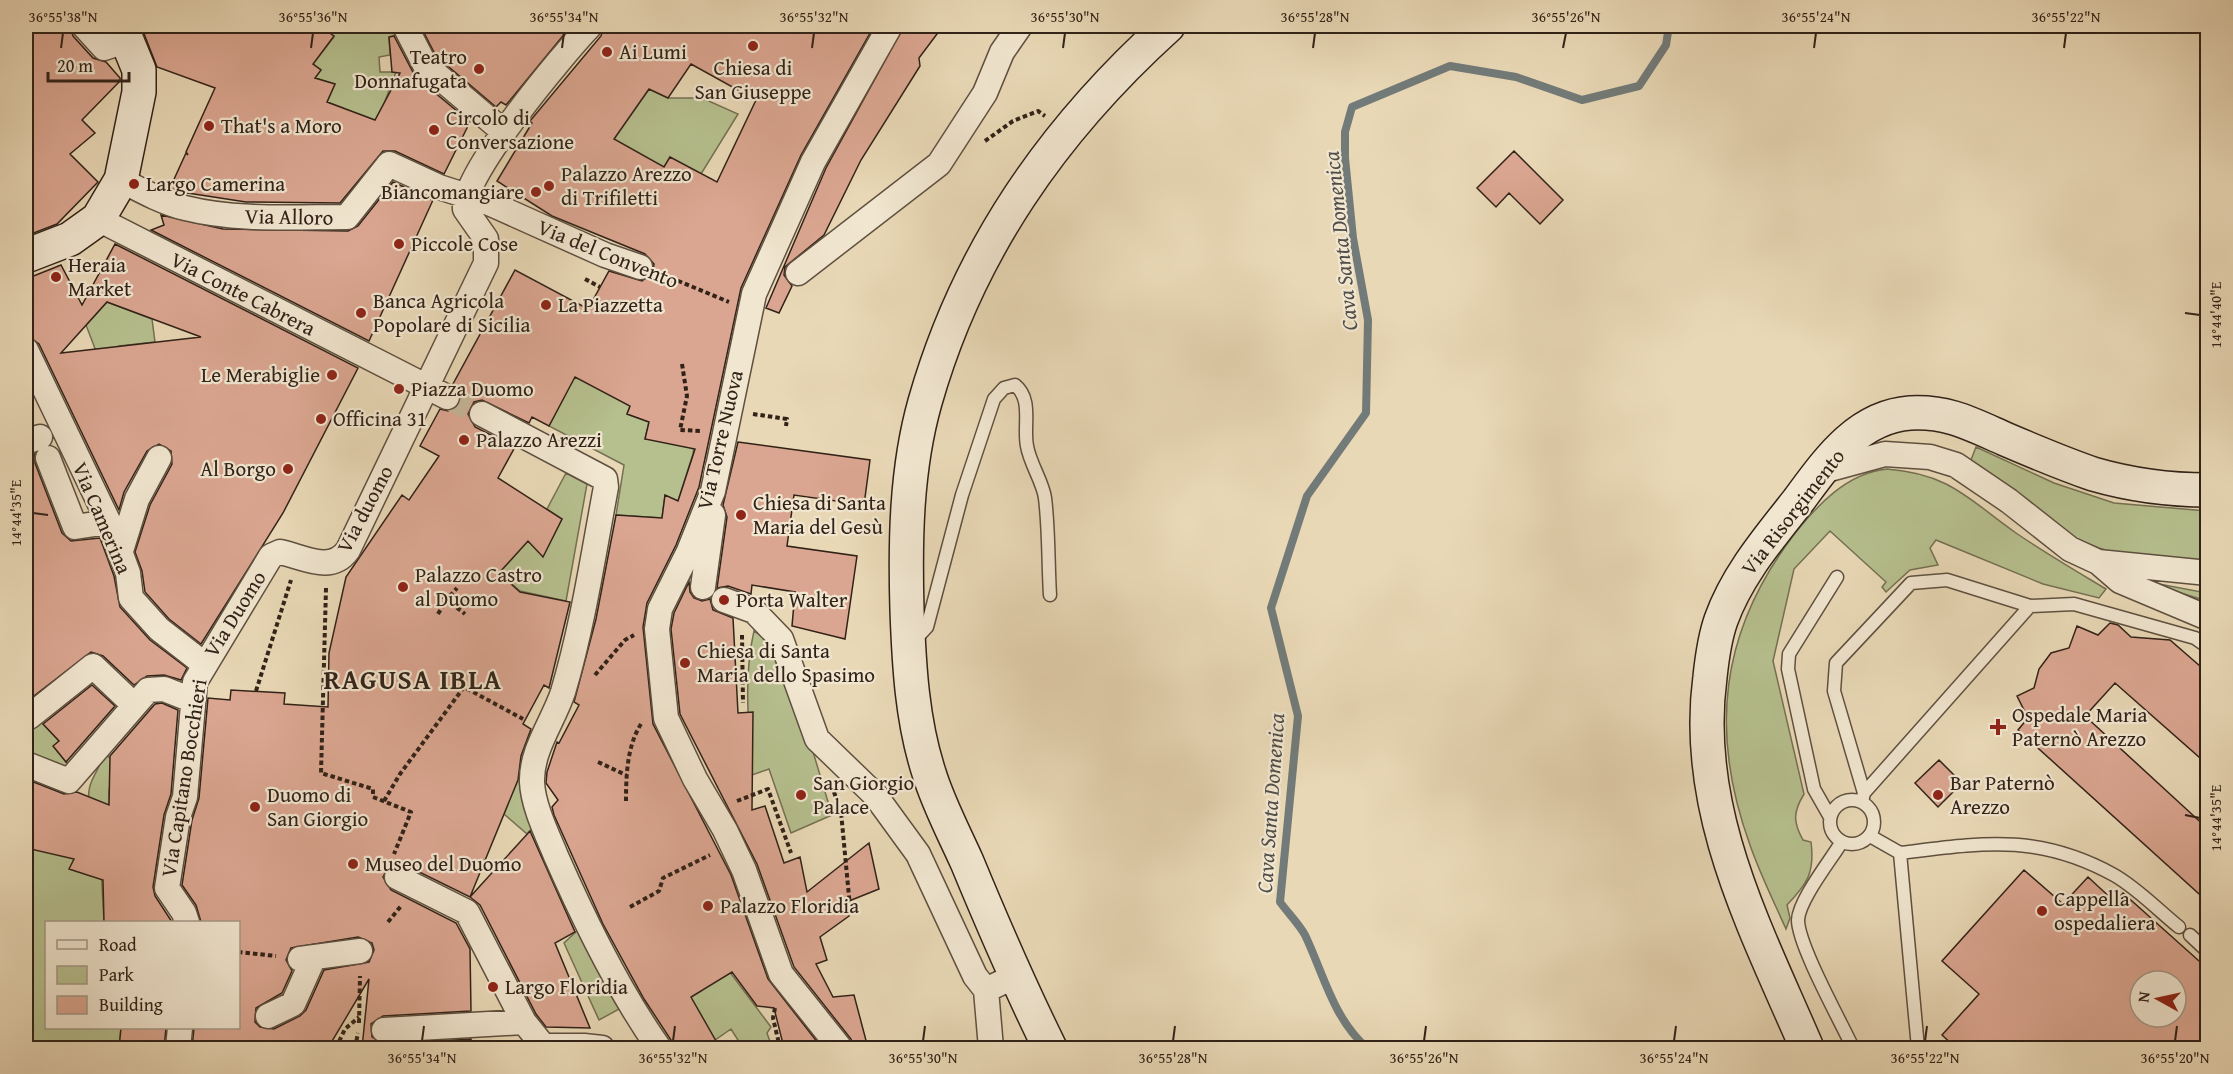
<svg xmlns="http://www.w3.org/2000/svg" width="2233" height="1074" viewBox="0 0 2233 1074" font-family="'Gentium Book Plus',serif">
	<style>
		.green { fill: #b6bf8e; stroke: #747053; stroke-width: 1.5 }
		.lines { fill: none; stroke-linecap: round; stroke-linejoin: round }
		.stream { stroke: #727b79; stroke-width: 8 }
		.building { fill: #dba691; stroke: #312218; stroke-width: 1.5; fill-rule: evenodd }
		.street-tunnel { stroke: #c4b496; stroke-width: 24; stroke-dasharray: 24 12; stroke-linecap: butt }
		.lane-casing { stroke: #5f5040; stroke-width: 15 }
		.street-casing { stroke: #5f5040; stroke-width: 27 }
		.secondary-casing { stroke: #312218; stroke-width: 36 }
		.path { stroke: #312218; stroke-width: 4; stroke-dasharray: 4.5 3; stroke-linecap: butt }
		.lane { stroke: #f1e6d0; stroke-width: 12 }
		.street { stroke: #f1e6d0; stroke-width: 24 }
		.secondary { stroke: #f1e6d0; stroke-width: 33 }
		.ticks { fill: none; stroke: #312218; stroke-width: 2 }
		.poi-dot { fill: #8f2418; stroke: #f1e6d0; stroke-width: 2 }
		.labels { text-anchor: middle; stroke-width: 4.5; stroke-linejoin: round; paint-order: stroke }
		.poi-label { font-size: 21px; fill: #312218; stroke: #f1e6d0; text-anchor: start }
		.street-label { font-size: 21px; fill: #312218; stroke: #f1e6d0 }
		.water-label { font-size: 22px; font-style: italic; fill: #514e49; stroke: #f1e6d0 }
		.district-label { font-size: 27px; font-weight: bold; letter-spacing: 1.5px; fill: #312218; stroke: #f1e6d0 }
		.neatline { fill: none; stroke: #312218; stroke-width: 2 }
		.ticks-label { font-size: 15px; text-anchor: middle; fill: #312218 }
	</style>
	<rect width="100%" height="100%" fill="#e9d8b6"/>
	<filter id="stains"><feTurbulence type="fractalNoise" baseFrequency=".00333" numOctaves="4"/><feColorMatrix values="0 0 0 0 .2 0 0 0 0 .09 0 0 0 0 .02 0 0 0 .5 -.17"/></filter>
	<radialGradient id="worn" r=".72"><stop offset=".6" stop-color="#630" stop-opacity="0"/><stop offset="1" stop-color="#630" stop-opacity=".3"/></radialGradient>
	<path class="green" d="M319,26H396L401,33L389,37L390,55L379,57L380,72H396L384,104L408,119L398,137L341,120L343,108L327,102L335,84L315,78L321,70L313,64L334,37Z
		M649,89L668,98H702L738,114L701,174L670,157L664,167L607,149Z
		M107,302L152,319L155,342L119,346L99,359L86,325Z
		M514,330L637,390L627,414L649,422L645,439L695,435L693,454L678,501L665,495L662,518L616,515L624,465L549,426L564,397Z
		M1976,447L2054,483L2114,503L2207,511V561L2118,554L2099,548L2077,539L1971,460Z
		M1887,469C1950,474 1968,499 2016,533C2045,553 2076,571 2106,589L2099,598L2043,584L1936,540L1930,548L1938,565L1910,570L1886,592L1882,587L1886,582L1830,531L1794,569L1773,661L1804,794C1793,812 1793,822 1803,840L1811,842C1815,873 1807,884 1787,905L1790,918L1786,929C1774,902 1760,874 1750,845C1709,732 1720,632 1793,536C1817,505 1847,473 1887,469Z
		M566,473L587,484L566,601L520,591L499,573L528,541L543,556L562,519L547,509Z
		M2138,580L2207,593V601Z
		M754,631L771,643L796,695L832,815L791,833L769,769L752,775C749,727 743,678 754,631Z
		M37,717L59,741L54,746L68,764L59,771L26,755V718Z
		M104,754L117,762L109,790V815L89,811C86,778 95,781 104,754Z
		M520,759L537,823L527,834L504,814Z
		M39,824L74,859L70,869L91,876L100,848L104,921L110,922H46V1028H121L119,1048H26V869L32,854L28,852Z
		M578,930L621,1008L599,1020L564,943Z
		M723,963L771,1027L767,1033L772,1047L743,1048L731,1029L715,1040L680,1004L701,991Z"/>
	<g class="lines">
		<path class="stream" d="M1367,1048C1333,1018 1324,975 1305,935C1299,924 1288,913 1280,902L1298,716L1271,608L1307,496L1366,413L1368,320L1353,238L1345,158V132L1352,107L1450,66L1516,77L1582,100L1639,86L1666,45L1669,26"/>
	</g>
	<path class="building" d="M26,26H70L73,36L93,58L106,62L120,78V81L82,120L95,133L70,154L98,182L57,224L26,236Z
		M141,26H319L334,36L313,64L321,70L315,78L335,84L327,102L375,120L400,73L392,72L389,37L394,36L415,76L470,122L444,174L395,151H383L340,203L246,202L181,192L170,188L186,153L188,155L186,152L215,88L157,67Z
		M425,26H571L506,105L501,102L496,107L436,56L421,27Z
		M604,26H874L801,155L741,288L699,487L676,545L647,603L643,627L653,724L731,875L768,979L822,1048H784L774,1008L757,1006L732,972L691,997L720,1048H673L671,1040L644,999L603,924L554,815L552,807L558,800L546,783L547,772L557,742L559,743L579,705L574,702L596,619L616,515L662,518L665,495L678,501L695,449L645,439L649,422L627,414L630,406L575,377L549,426L532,417L529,423L482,400L474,402L468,414L475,427L515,447L498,478L562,519L543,557L528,541L499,573L520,592L570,602L549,688L544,685L523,724L531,729L521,756L518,780L470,897L403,864L390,865L383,877L391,890L456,923L470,949L471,1011L383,1016L371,1024L372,1037L385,1044L471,1039V1048H362L369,979L328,1048H192L194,1028H238V922H201L196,905L182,885L192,820L199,798L208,698L230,700L231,690L285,693L284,704L328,707L329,653L346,577L402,495L409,500L439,456L420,446L440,409L448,411L459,404L461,396L453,384L515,270L588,309L609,271L642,281L653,272L654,264L645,254L552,216L497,181L532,123L530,121L601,36ZM691,64L756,100L717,182L670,157L664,167L614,139L649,89L668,98ZM358,937L372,943L374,950L369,962L324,970L306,1010L300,1016L274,1029L260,1027L255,1022L256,1008L282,993L292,971L286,960L291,948Z
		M904,26H943L919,58L920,66L861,160L824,235L785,267L784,275L792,286L779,313L766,308L826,168Z
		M1514,151L1563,200L1540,224L1509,193L1496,207L1477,188Z
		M393,182L433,200L369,341L151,230L164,225L161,215L223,229L348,231L358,226Z
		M115,244L358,368L283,513L201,644L169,619L145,592L142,571L135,552L150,505L172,464L171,451L159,444L147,451L124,492L119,510L39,344L26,335V279L61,265L82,305ZM107,302L201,337L61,353Z
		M738,442L870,460L864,505L794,495L787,546L857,556L845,639L792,626L795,592L752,585L751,594L728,586L717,588L727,517L723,505Z
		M35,454V463L62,533L71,541L100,538L114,576L120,607L150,640L187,668L181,680L164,675L147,676L134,685L103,656L91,652L26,702V456Z
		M689,582L690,592L694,598L702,601L710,599L713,610L733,618L738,713L753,712L752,810L765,806L784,863L800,857L807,892L869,843L879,889L844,903L849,916L820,937L827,960L816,964L833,997L854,995L868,1048H854L851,1039L794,967L757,864L680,714L671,629L674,613Z
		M2110,623L2118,625L2131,637L2170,640L2208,673V765L2115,683L2085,716L2208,829V902L2018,730L2028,718L2017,696L2034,688L2039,669L2051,653L2069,648L2077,626L2098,635Z
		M92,685L115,706L66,762L53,746L59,741L43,724Z
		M162,703L178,710L171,794L164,815L153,887L155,896L172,922H104L103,880L69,869L74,859L26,848V779L64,794L77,792L109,805L110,756L155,704Z
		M1939,760L1962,783L1938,807L1915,783Z
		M530,831L575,932L555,943L590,1028L546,1027L536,1014L480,905L470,897Z
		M2024,870L2063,904L2088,877L2115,902L2123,893L2208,969V1048H1956L1942,1035L1979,994L1942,961ZM2140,981H2176V1017H2140Z
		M121,1028H166L164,1048H119Z"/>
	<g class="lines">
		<path class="street-tunnel" d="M447,397L482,414"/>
		<defs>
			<path id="lane" d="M915,640L927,627L962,495L994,399L1004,388L1015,385C1033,399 1023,426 1027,446C1030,464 1043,482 1045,498C1049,530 1048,563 1050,595
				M1864,793L1834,691L1836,663L1911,583L1947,580L2030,606
				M1830 822a22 22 0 1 1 44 0a22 22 0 1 1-44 0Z
				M1862,802L1864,793L2030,606L2074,604L2195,638L2208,647
				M1830,817L1814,789L1788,669L1789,654L1837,577
				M1870,836L1900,853
				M1841,843C1830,861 1799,900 1798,920C1798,945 1841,1022 1853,1048
				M2190,935L2208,952
				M1918,1048L1900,853C1982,843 2038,833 2114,875C2137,888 2158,910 2179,927"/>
			<path id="street" d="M84,26L104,48L128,40
				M405,26L425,65L504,132
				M121,180C142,191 162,202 185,208C237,221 293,217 347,217L389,164L439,187L489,203L605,255L640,267
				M98,219L447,397
				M798,273L939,164L985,93L1002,52L1020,26
				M26,350L111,527L128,573L131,598L159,629L204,664
				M482,414L605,479L606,487C593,556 583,625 563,692C553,722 531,750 532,782C533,806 547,834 556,856C585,922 618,990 659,1048
				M26,442L40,437
				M48,458L75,527L108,522
				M1819,472L1885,454L1930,457L1956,465L2009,501L2070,549L2098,562L2120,581L2208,618
				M120,554L137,499L159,458
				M2098,562L2208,573
				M703,587L713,515
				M724,600L754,611L781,639L817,739L875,795L918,854L975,976L986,990L1015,976
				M29,717L93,666L134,705
				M26,764L69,781L148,690L164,689L192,700
				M397,877L467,912L524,1022L545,1048
				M187,922L184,913L167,888L178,817L185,797L195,682L271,556L280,552C304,557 331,574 348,550L486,263V239L465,209C460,177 565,52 590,26
				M300,959L360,951
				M986,990L991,1048
				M268,1016L293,1004L314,957
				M384,1030L524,1022
				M543,1046H584L602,1048
				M178,1048L180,1028
				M840,1048L781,974L744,870L725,830L695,779L666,718L657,629L660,609L689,551L713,491L754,294L813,162L890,26"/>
			<path id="secondary" d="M26,256L70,239L98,219L121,180L139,92V70L121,26
				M1050,1048C1020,987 993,925 967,862C954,833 938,803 929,773C912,721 909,665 907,610C905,541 906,469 925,402C968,251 1053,130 1168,26
				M1807,1048C1756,929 1692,811 1710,677C1712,658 1715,637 1721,620C1737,575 1769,538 1798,501C1827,462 1857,417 1910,413C1948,411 1971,424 2005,439C2033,451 2064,464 2093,474C2131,485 2168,490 2208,490"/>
		</defs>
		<use href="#lane" class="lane-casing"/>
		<use href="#street" class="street-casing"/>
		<use href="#secondary" class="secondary-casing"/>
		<path class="path" d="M985,141L1013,121L1038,111L1045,116
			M664,275L729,302
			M585,279L600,287
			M682,364L687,396L680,430L702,431
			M753,414L787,419L786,426
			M326,588L321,773L373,789V797L411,812L394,854
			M450,596L457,588
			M451,603L465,614
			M438,614L444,604L451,603V597L444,596V604
			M742,635L743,703
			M595,675L625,640L634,635
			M256,691L291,580
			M598,762L626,775
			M834,792L841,812L850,907
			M384,801L400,774L464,687L523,719
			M626,801C626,776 627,746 641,724
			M737,801L768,789L791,853
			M630,907L659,891L663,878L710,855
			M388,922L401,906
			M238,952L276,956
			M775,1008L773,1018L780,1048
			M359,1023L360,976
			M336,1048L345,1029L359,1017
			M355,1048L358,1033"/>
		<use href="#lane" class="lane"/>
		<use href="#street" class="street"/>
		<use href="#secondary" class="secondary"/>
	</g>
	<path class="ticks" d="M61,48L63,33M311,48L313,33M562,48L564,33M812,48L814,33M1063,48L1065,33M1313,48L1315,33M1563,48L1566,33M1814,48L1816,33M2064,48L2066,33M2185,313L2200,315M33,513L48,515M2185,815L2200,818M422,1041L424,1026M673,1041L675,1026M923,1041L925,1026M1173,1041L1175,1026M1424,1041L1426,1026M1674,1041L1676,1026M1925,1041L1927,1026M2175,1041L2177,1026"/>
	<g class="poi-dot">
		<circle cx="753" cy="46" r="6"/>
		<circle cx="607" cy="52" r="6"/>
		<circle cx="479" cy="69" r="6"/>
		<circle cx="209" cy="126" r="6"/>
		<circle cx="434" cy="130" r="6"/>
		<circle cx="134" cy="184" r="6"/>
		<circle cx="549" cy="186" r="6"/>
		<circle cx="536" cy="192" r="6"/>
		<circle cx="399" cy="244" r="6"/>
		<circle cx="56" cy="277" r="6"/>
		<circle cx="546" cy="305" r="6"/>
		<circle cx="361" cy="313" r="6"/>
		<circle cx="332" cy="375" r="6"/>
		<circle cx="399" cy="389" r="6"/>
		<circle cx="321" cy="419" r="6"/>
		<circle cx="464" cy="440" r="6"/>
		<circle cx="288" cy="469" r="6"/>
		<circle cx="741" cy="515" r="6"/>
		<circle cx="403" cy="587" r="6"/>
		<circle cx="724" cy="600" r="6"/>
		<circle cx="685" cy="663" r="6"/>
		<path d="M1995 718h6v6h6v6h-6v6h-6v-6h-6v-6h6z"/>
		<circle cx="801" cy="795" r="6"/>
		<circle cx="1938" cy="795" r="6"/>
		<circle cx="255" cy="807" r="6"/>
		<circle cx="353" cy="864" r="6"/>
		<circle cx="708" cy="906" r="6"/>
		<circle cx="2042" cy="911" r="6"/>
		<circle cx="493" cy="987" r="6"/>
	</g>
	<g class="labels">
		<g class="poi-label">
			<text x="619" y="59">Ai Lumi</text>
			<text x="467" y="64" text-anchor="end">Teatro<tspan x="467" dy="24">Donnafugata</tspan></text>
			<text x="753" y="75" text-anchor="middle">Chiesa di<tspan x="753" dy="24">San Giuseppe</tspan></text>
			<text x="446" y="125">Circolo di<tspan x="446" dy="24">Conversazione</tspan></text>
			<text x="221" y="133">That's a Moro</text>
			<text x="561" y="181">Palazzo Arezzo<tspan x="561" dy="24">di Trifiletti</tspan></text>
			<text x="146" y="191">Largo Camerina</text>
			<text x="524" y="199" text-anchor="end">Biancomangiare</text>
			<text x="411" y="251">Piccole Cose</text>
			<text x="68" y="272">Heraia<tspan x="68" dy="24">Market</tspan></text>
			<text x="373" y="308">Banca Agricola<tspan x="373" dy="24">Popolare di Sicilia</tspan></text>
			<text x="558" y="312">La Piazzetta</text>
			<text x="320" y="382" text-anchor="end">Le Merabiglie</text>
			<text x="411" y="396">Piazza Duomo</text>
			<text x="333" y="426">Officina 31</text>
			<text x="476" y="447">Palazzo Arezzi</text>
			<text x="276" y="476" text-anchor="end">Al Borgo</text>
			<text x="753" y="510">Chiesa di Santa<tspan x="753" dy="24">Maria del Gesù</tspan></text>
			<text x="415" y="582">Palazzo Castro<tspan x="415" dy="24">al Duomo</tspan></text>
			<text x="736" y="607">Porta Walter</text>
			<text x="697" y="658">Chiesa di Santa<tspan x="697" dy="24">Maria dello Spasimo</tspan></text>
			<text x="2012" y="722">Ospedale Maria<tspan x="2012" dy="24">Paternò Arezzo</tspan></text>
			<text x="813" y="790">San Giorgio<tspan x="813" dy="24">Palace</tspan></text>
			<text x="1950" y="790">Bar Paternò<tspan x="1950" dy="24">Arezzo</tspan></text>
			<text x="267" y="802">Duomo di<tspan x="267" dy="24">San Giorgio</tspan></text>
			<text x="365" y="871">Museo del Duomo</text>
			<text x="2054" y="906">Cappella<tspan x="2054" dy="24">ospedaliera</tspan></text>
			<text x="720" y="913">Palazzo Floridia</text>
			<text x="505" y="994">Largo Floridia</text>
		</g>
		<g class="street-label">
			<text transform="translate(289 217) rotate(1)" y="7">Via Alloro</text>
			<text transform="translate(608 254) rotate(22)" y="7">Via del Convento</text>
			<text transform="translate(243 294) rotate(27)" y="7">Via Conte Cabrera</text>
			<text transform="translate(720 440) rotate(-77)" y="7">Via Torre Nuova</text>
			<text transform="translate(365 509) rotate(-62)" y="7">Via duomo</text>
			<text transform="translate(1793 512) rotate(-52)" y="7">Via Risorgimento</text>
			<text transform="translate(102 518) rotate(67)" y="7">Via Camerina</text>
			<text transform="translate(235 614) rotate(-58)" y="7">Via Duomo</text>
			<text transform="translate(184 778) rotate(-81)" y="7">Via Capitano Bocchieri</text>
		</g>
		<g class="water-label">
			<text transform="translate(1340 241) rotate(-96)" y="8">Cava Santa Domenica</text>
			<text transform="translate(1270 803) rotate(-86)" y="8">Cava Santa Domenica</text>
		</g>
		<g class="district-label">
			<text x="413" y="689">RAGUSA IBLA</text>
		</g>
	</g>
	<rect width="2233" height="1074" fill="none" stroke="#e9d8b6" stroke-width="66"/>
	<rect x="45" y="921" width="195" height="108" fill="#f1e6d0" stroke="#a49886" stroke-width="1.5"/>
	<rect x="57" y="940" width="30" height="9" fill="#f1e6d0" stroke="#a49886" stroke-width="1.5"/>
	<text x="99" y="951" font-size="18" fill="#312218">Road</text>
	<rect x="57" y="966" width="30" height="18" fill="#b6bf8e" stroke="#a49886" stroke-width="1.5"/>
	<text x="99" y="981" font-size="18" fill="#312218">Park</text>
	<rect x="57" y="996" width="30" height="18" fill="#dba691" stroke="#a49886" stroke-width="1.5"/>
	<text x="99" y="1011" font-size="18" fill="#312218">Building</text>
	<g transform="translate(2158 999) rotate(278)"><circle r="28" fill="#f1e6d0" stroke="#a49886" stroke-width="1.5"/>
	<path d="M0-4.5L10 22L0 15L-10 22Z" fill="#8f2418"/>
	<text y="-9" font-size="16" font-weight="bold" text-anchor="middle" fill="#312218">N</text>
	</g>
	<path d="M48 72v9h81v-9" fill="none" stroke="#312218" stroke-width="3"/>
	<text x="57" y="72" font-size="18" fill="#312218" stroke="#f1e6d0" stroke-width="4.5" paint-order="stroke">20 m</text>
	<rect x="33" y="33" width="2167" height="1008" class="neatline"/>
	<g class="ticks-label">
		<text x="63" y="22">36°55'38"N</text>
		<text x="313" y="22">36°55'36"N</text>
		<text x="564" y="22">36°55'34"N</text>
		<text x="814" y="22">36°55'32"N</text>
		<text x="1065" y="22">36°55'30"N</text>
		<text x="1315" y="22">36°55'28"N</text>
		<text x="1566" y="22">36°55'26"N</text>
		<text x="1816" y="22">36°55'24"N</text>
		<text x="2066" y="22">36°55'22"N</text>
		<text transform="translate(2216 315) rotate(-90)" y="5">14°44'40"E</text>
		<text transform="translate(16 513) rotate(-90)" y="5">14°44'35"E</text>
		<text transform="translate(2216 818) rotate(-90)" y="5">14°44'35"E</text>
		<text x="422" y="1063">36°55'34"N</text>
		<text x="673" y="1063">36°55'32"N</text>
		<text x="923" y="1063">36°55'30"N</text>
		<text x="1173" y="1063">36°55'28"N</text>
		<text x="1424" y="1063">36°55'26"N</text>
		<text x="1674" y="1063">36°55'24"N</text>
		<text x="1925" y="1063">36°55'22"N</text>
		<text x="2175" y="1063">36°55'20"N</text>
	</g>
	<rect width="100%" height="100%" filter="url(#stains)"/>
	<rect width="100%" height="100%" fill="url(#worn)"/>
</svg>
